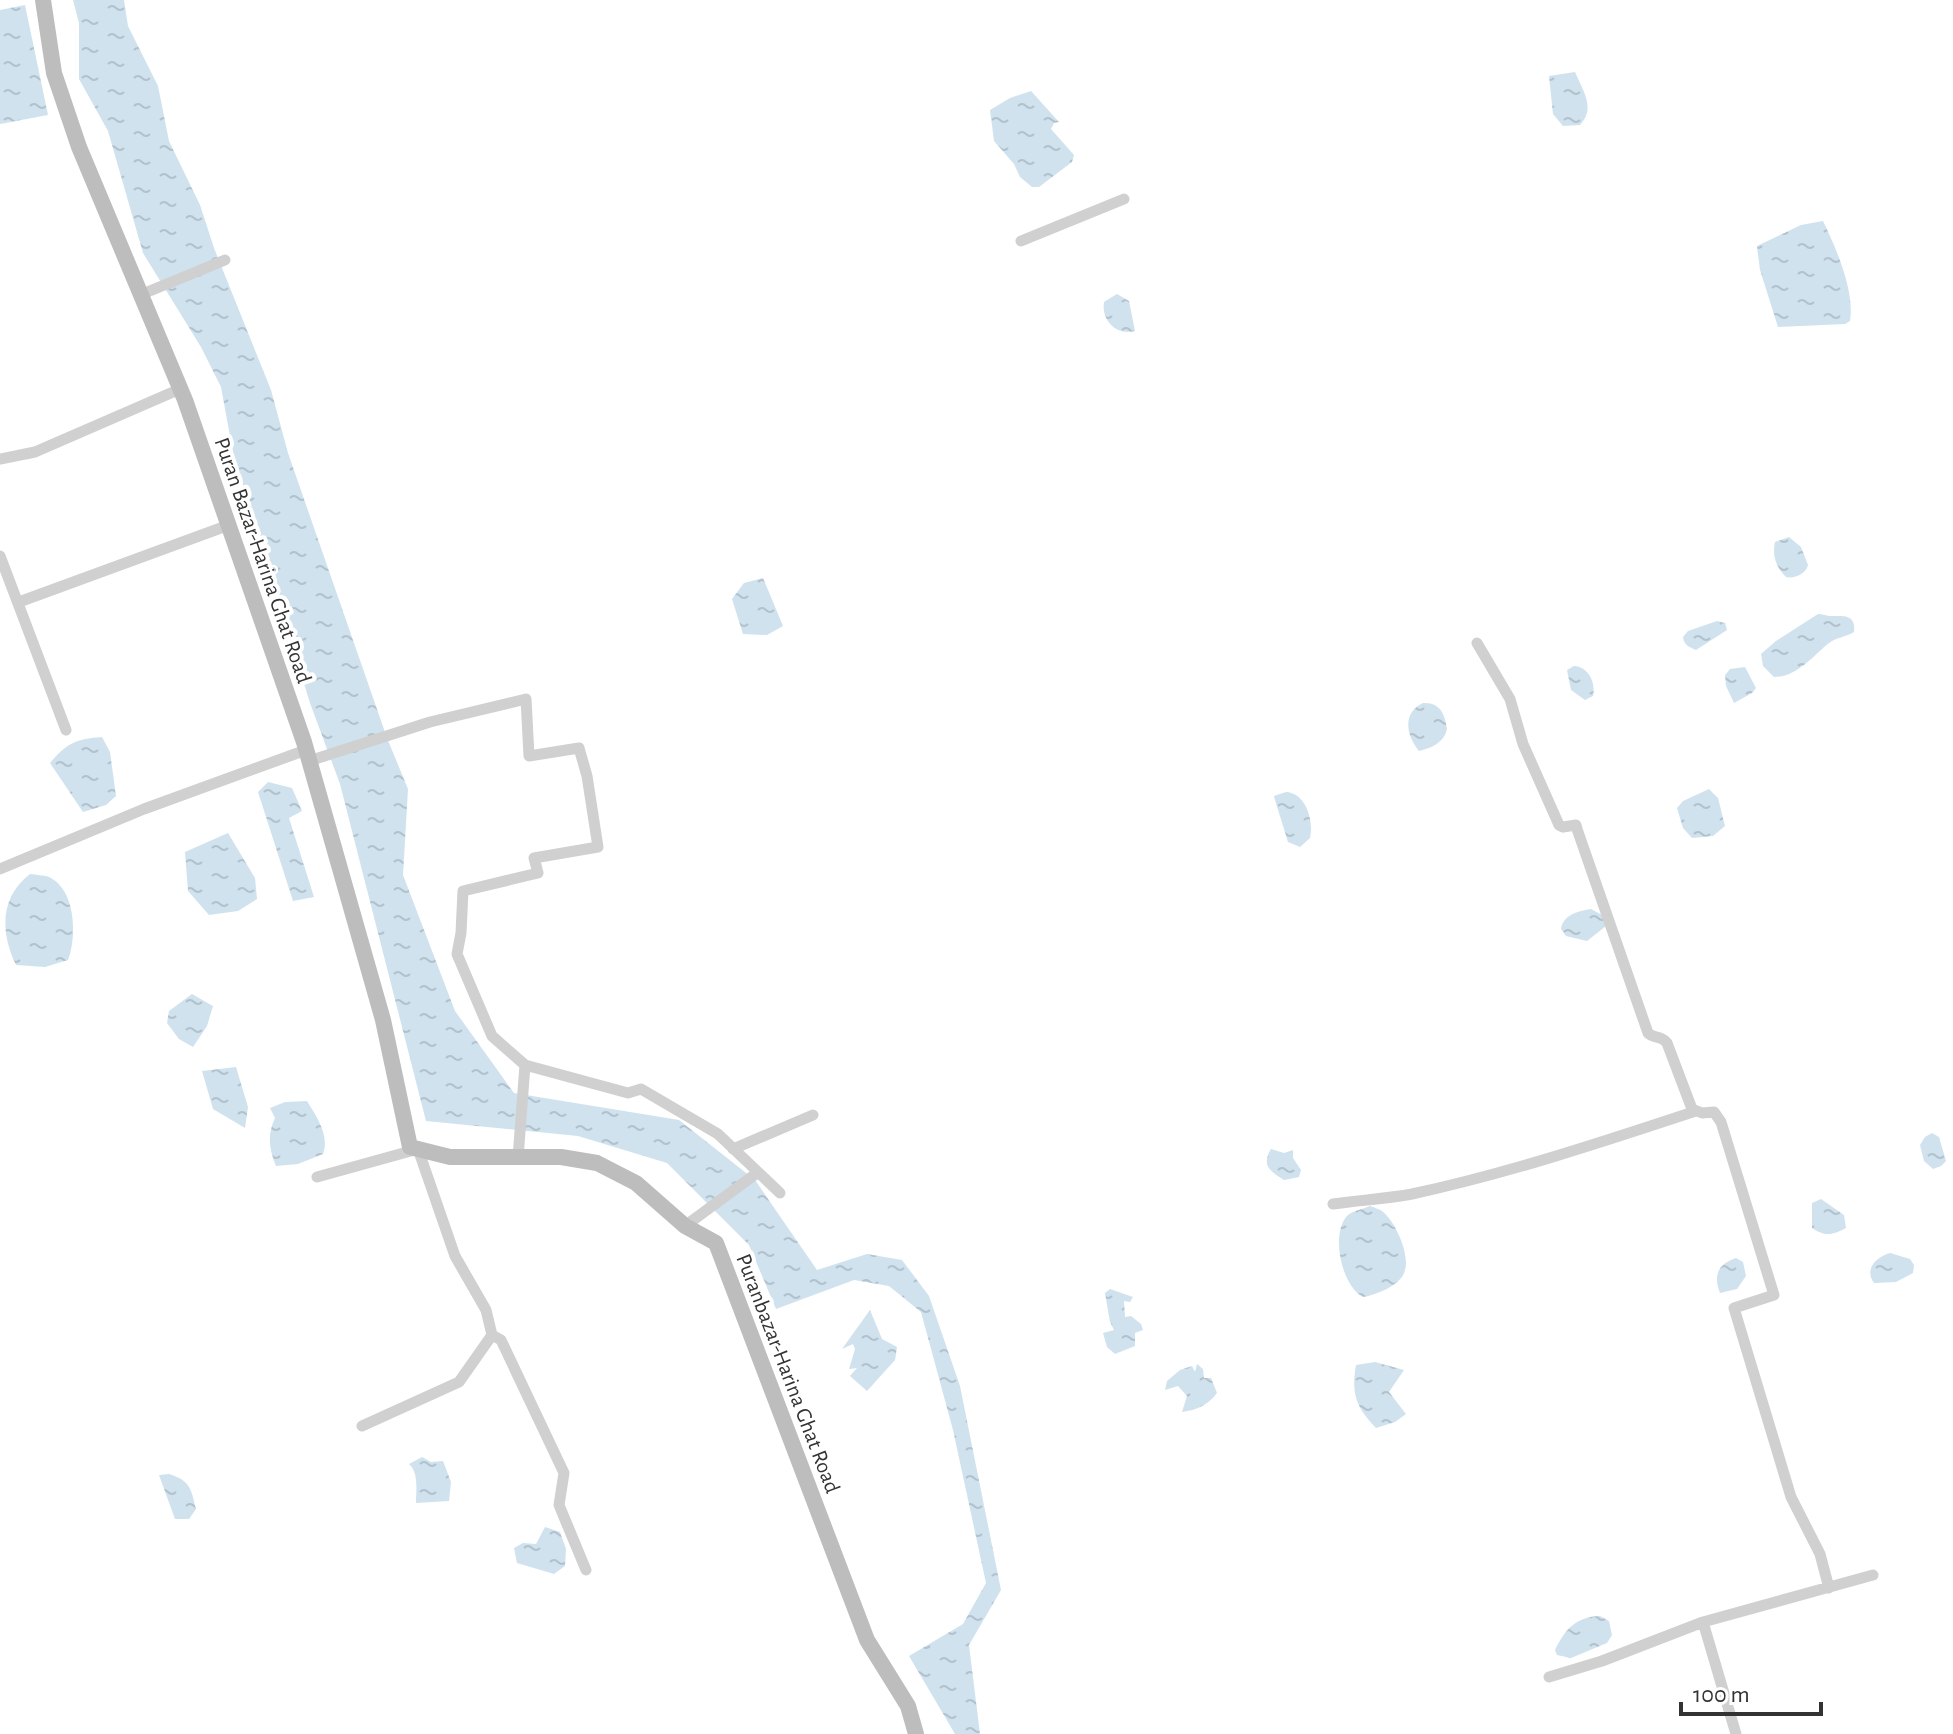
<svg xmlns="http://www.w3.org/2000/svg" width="1953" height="1734" viewBox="0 0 1953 1734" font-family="'Alegreya Sans',sans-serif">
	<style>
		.water { fill: url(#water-ripples) }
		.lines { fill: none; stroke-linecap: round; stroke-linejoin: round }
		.minor { stroke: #d0d0d0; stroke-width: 11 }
		.secondary { stroke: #bdbdbd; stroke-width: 16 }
		.labels { text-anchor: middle; stroke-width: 8; stroke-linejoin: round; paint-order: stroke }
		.street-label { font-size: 22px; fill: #333; stroke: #fff }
	</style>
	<defs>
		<pattern id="water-ripples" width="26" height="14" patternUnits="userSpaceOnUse" patternTransform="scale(2)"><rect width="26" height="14" fill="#cfe2ee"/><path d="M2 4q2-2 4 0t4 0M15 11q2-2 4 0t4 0" fill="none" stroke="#b2c2cd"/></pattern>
	</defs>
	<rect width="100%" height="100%" fill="#fff"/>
	<path class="water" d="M73,0H124L128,26L158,86L169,141L200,205L214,248L271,390L288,453L387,738L408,789L403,875L455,1011L514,1093L679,1120L755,1180L817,1270L867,1254L902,1260L929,1296L960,1386L1001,1590L969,1645L980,1734H955L909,1656L963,1624L986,1583L953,1430L921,1312L889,1286L854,1280L776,1309L749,1245L667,1163L578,1136L426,1121L340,784L310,703L233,452L221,387L201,347L143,253L108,131L79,79V23Z
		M25,5L48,115L0,124V10Z
		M1575,72C1583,91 1596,108 1580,125L1563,126L1553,114L1549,76Z
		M1031,91L1059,122L1054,123L1051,129L1074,155L1072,162L1039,187H1032L1020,177L1014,164L994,141L990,110L1010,98Z
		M1823,221C1836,248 1855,291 1850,321L1845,324L1778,327L1760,270L1757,246L1801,225Z
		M1117,294L1129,301L1135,331C1117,336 1101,321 1104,302Z
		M1789,537L1801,547L1808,565C1806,574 1794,579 1786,577C1776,567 1772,556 1775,542Z
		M763,578L783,626L767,635L743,634L732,599L744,583Z
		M1818,614C1822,614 1827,616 1831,616C1844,616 1856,614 1854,632C1846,637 1837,637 1829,643C1813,656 1797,677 1774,677L1763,666L1761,654L1776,641Z
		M1717,621L1725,623L1727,630L1696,650C1689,647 1684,645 1683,637L1688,631Z
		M1574,666C1589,667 1596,683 1593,696L1585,700L1571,690L1567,670Z
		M1745,667L1756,688L1752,693L1734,703L1726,686L1725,675L1730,669Z
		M1423,703C1440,702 1445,714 1447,729C1444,743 1431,748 1419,751C1406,735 1402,713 1423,703Z
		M102,737L110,752L116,796L106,805L83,812L50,763C67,743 76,739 102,737Z
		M268,782L292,788L302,811L289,818L314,897L293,901L258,792Z
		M1709,789L1718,798L1725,826L1713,836L1692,838L1683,828L1677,808L1683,801Z
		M1286,792C1306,793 1314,821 1310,838L1300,847L1288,842L1275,800L1274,796Z
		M228,833L255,878L257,899L238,911L209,915L188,891L185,852Z
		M30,874C35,875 44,875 49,877C76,890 77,936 68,960L45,967L16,965C0,932 0,897 30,874Z
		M1591,909L1602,915L1606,926L1587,941L1566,936L1561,929C1563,915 1578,911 1591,909Z
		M192,994L213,1006L207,1026L193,1047L179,1039L167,1023L169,1011Z
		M236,1067L248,1107L245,1128L213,1109L202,1071Z
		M307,1101C316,1116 330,1135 323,1154L298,1164L276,1166C269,1149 267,1135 275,1118L270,1108L285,1102Z
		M1932,1133L1939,1137L1946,1161L1941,1166L1933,1169L1924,1161L1920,1145L1925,1137Z
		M1271,1149L1284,1153L1293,1150V1158L1301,1170L1299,1177L1284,1180C1270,1171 1261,1166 1271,1149Z
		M1821,1199L1844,1215L1846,1228C1833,1235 1825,1237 1812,1228V1203Z
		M1370,1206C1371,1206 1381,1210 1382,1211C1395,1221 1410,1254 1405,1270C1402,1285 1376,1295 1363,1297C1342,1286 1330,1235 1347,1216C1352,1211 1363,1209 1370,1206Z
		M1890,1253L1910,1259L1914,1265L1913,1273L1896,1282L1874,1283C1864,1269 1876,1257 1890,1253Z
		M1736,1258L1743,1262L1746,1276L1737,1289L1720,1293C1713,1275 1718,1264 1736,1258Z
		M1110,1289L1133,1297L1130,1302L1124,1301L1125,1317L1131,1316L1141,1324L1143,1330L1135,1333V1346L1115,1354L1107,1347L1103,1333L1114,1330L1110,1322L1105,1293Z
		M870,1310L882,1339L897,1347L895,1360L867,1391L850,1376L857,1368L849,1369L855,1349L853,1344L842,1349Z
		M1375,1362L1404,1370L1389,1392L1406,1414L1395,1422L1376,1428C1356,1407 1351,1394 1356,1365Z
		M1197,1364L1203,1369L1204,1378H1211L1217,1393C1208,1405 1197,1410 1182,1412L1187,1396L1178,1386L1165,1390L1167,1381L1180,1370L1192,1366L1195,1372Z
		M422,1457L431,1462L443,1461L451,1482L449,1501L416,1503C416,1491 419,1473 409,1464Z
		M169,1474C191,1481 191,1489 196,1509L189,1519H175L159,1475Z
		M545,1527L560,1532L566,1549L565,1566L554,1574L517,1563L514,1548L523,1543L536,1544Z
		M1600,1616L1609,1621L1612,1635L1607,1643L1571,1658L1557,1655L1555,1650C1566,1628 1576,1617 1600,1616Z"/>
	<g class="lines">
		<path class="minor" d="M1021,241L1124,199
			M140,295L225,260
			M0,459L35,452L180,389
			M0,556L66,730
			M19,602L229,525
			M1477,643L1510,699L1523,744L1559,825L1563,827L1576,825L1577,829L1648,1033C1654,1039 1662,1035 1667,1043L1692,1109L1702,1113L1714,1112L1721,1122L1774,1295L1734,1308L1791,1497L1820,1554L1829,1588
			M309,761L430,722L526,699L529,756L579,748L587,776L598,847L534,858L538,873L463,891L461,933L457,954L492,1036L525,1065L628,1093L641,1089L718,1134L780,1193
			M0,869L144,809L306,750
			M733,1149L813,1115
			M518,1158L525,1065
			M317,1177L418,1149L455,1256L486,1310L492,1335L501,1340L564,1473L559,1505L586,1570
			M1333,1204C1359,1200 1386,1199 1412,1194C1509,1173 1602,1142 1696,1111
			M685,1226L757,1173
			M362,1426L459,1382L492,1335
			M1703,1622L1736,1734
			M1549,1677L1602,1661L1703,1622L1873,1575"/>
		<path class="secondary" d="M43,0L54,73L79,147L185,400L304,742L383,1020L410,1147L450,1157H561L597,1163L636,1183L685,1226L716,1243L867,1640L908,1706L916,1734"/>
	</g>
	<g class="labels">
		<g class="street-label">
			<text transform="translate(264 560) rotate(71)" y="8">Puran Bazar-Harina Ghat Road</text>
			<text transform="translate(789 1373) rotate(69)" y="8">Puranbazar-Harina Ghat Road</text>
		</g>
	</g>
	<path d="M1681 1702v12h140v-12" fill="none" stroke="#333333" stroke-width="4"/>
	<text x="1693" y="1702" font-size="24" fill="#333333" stroke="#ffffff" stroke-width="6" paint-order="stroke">100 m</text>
</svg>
